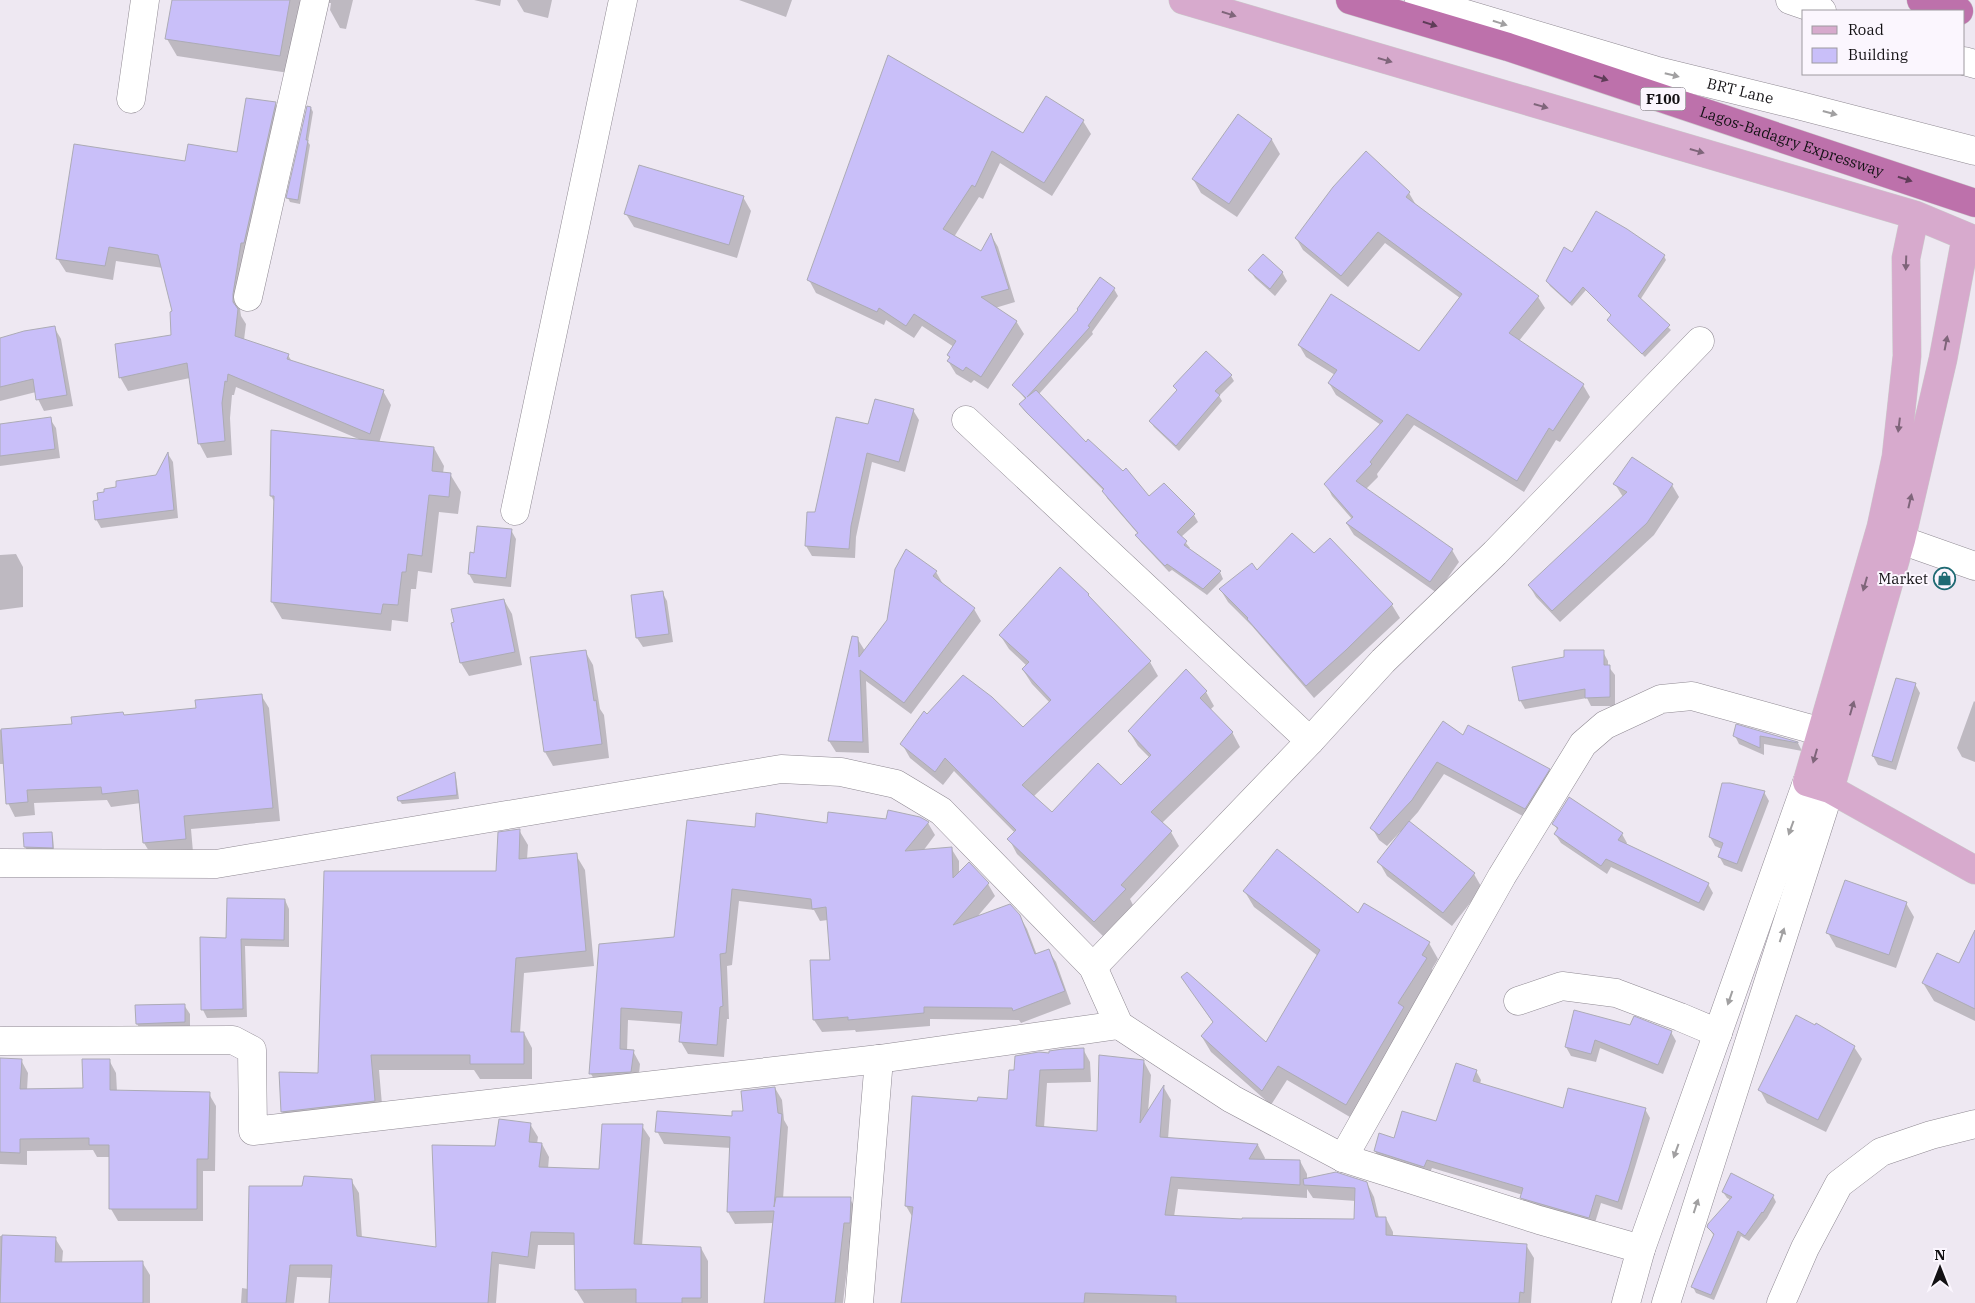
<svg xmlns="http://www.w3.org/2000/svg" width="1975" height="1303" viewBox="0 0 1975 1303" font-family="'IBM Plex Serif',serif">
	<style>
		.shadow { fill: #0003; fill-rule: evenodd }
		.building { fill: #c9bff9; stroke: #acabb5 }
		.lines { fill: none; stroke-linecap: round; stroke-linejoin: round }
		.minor-casing { stroke: #8f8992; stroke-width: 29 }
		.major-casing { stroke: #cbcbcb; stroke-width: 29 }
		.highway-casing { stroke: #cbcbcb; stroke-width: 29 }
		.minor { stroke: #fff; stroke-width: 28 }
		.major { stroke: #d7aacd; stroke-width: 28 }
		.highway { stroke: #bd71ab; stroke-width: 28 }
		.oneway { fill: #7f657a }
		.oneway2 { fill: #a1a0a1 }
		.oneway3 { fill: #5f3c58 }
		.labels { text-anchor: middle; stroke-width: 4; stroke-linejoin: round; paint-order: stroke }
		.shield { fill: #fbf6fe; stroke: #59565a; stroke-width: 1 }
		.shield-label { font-size: 14px; font-weight: bold; fill: #131114 }
		.street-label { font-size: 15px; fill: #131114; stroke: #fbf6fe }
		.poi-label { font-size: 15px; fill: #131114; stroke: #fbf6fe; text-anchor: end }
	</style>
	<rect width="100%" height="100%" fill="#eee8f2"/>
	<path class="shadow" d="M174,0H353L346,29L340,28L330,10L331,3H320L289,73L177,56L167,39Z
		M474,0H501L500,6Z
		M517,0H552L548,18L524,12Z
		M739,0H792L786,17Z
		M888,57L1023,134L1083,121L1091,134L1052,196L1000,163L983,199L979,197L954,237L981,253L991,235L998,247L1015,302L995,308L1016,321L1024,334L988,389L974,380L971,383L956,374L948,361L950,358L948,355L954,347L922,326L914,338L886,320L884,325L816,293L809,280Z
		M275,103L283,117L249,256L240,309L241,316L246,324L244,340L288,355L292,362L383,391L391,405L379,443L434,448L444,466L443,473L450,474L461,492L458,514L439,512L432,573L418,571L416,589H411L408,622L392,620L391,631L282,619L272,602L275,503L271,496L361,440L236,387L234,395H232L230,418L232,455L207,458L199,443L190,378L128,391L120,377L172,336L174,312L163,268L116,261L113,280L66,272L57,258L186,162L238,154Z
		M311,108L313,112L308,142L310,145L300,204L290,202L288,198Z
		M1238,116L1272,140L1280,154L1237,217L1201,193L1193,179Z
		M1409,193L1416,205L1538,297L1545,308L1519,341L1583,385L1590,397L1560,442L1556,440L1524,492L1414,425L1377,474L1378,477L1366,489L1452,550L1459,562L1437,593L1354,535L1347,524L1352,519L1332,496L1326,484L1381,425L1336,395L1329,383L1335,375L1306,357L1299,345L1419,352L1460,298L1385,243L1348,287L1303,250L1296,238Z
		M743,197L751,211L737,258L634,227L626,214Z
		M1572,254L1664,256L1666,260L1640,300L1671,330L1645,357L1611,324L1612,316L1586,290L1572,306L1550,286L1547,281Z
		M1250,270L1282,272L1287,281L1275,296L1255,278Z
		M1114,289L1118,296L1092,332L1093,334L1039,394L1086,444L1149,498L1164,485L1194,515L1198,522L1181,537L1190,548L1188,550L1220,572L1223,579L1207,595L1172,570L1169,572L1141,542L1137,536L1138,534L1107,498L1104,491L1024,410L1020,404L1026,400L1014,385Z
		M54,327L61,339L73,406L44,411L38,399L36,392L0,401V339Z
		M1231,376L1234,381L1219,396L1222,401L1179,451L1154,427L1150,421L1178,392L1175,386Z
		M913,410L919,420L905,472L872,462L856,537L855,558L812,556L806,546L816,513L869,425Z
		M50,419L56,428L60,458L0,466V426Z
		M168,454L173,462L178,518L101,528L96,519L99,501L106,493L157,477Z
		M1615,484L1672,485L1679,497L1654,535L1560,622L1536,597L1529,585L1623,497Z
		M511,530L516,539L511,587L474,583L469,574L475,554Z
		M1330,540L1392,605L1400,618L1314,698L1252,626L1228,602L1220,589L1257,572L1314,555Z
		M16,554L23,567V607L0,610V555Z
		M936,572L943,584L974,609L981,621L911,714L866,681L869,753L836,752L829,741L857,638L865,651Z
		M662,592L667,601L673,642L643,647L637,638Z
		M1088,595L1092,601L1150,662L1158,676L1033,797L1052,814L1121,786L1150,758L1138,746L1129,731L1206,692L1214,706L1210,710L1232,732L1240,747L1162,823L1171,832L1179,846L1130,899L1133,905L1103,936L1017,854L1009,839L1015,833L954,771L943,785L910,758L902,744L927,716L1023,729L1050,703L1032,684L1023,670L1027,666L1009,649L1000,635Z
		M504,600L512,614L522,665L469,676L461,663Z
		M585,651L593,665L600,709L604,715L609,758L553,766L545,752Z
		M1603,652L1608,661V666L1615,675V706H1591L1587,698L1525,709L1520,700Z
		M1915,684L1920,693L1896,770L1878,765L1873,756Z
		M261,695L269,708L280,821L191,829L193,852L152,856L144,843L141,803L111,807L107,800L34,803L35,815L15,817L8,803L5,764H0V730L73,726L124,716L198,710Z
		M1974,701L1975,702V762L1962,757L1957,748Z
		M1443,723L1464,737L1549,770L1556,782L1532,821L1444,774L1418,812L1409,822L1474,874L1482,888L1452,926L1387,876L1379,862L1402,833L1400,832L1387,846L1379,840L1372,828Z
		M1737,726L1798,743L1802,751L1764,744V755L1739,744L1735,736Z
		M454,774L456,777L459,799L402,804L399,800Z
		M1764,792L1769,801L1742,872L1724,865L1719,856L1722,849L1715,846L1710,837Z
		M886,820L928,823L935,835L923,851L951,848L959,861V874L988,884L995,896L977,917L1019,915L1027,929L1037,955L1048,950L1056,962L1071,1004L1021,1023L1019,1020L930,1019V1026L856,1032L855,1030L822,1032L814,1020L832,961L828,920L820,921L814,910L739,901L732,965L727,966L729,1019H727L724,1057L688,1054L681,1042L682,1024L628,1020L627,1051H633L640,1064L638,1084L598,1086L591,1074L600,945L675,938L756,828Z
		M1554,824L1622,834L1627,843L1626,845L1708,884L1713,893L1704,911L1611,867L1607,874L1561,843L1555,834L1558,831Z
		M519,830L528,845L527,859L576,855L585,870L594,966L524,973L520,1033H524L532,1048V1079H480L474,1070H379L383,1116L291,1127L282,1112L319,1074L497,872Z
		M51,833L53,837L54,851H28L25,847V834Z
		M1245,892L1359,915L1365,905L1429,943L1438,959L1432,969L1434,974L1355,1120L1287,1080L1271,1105L1211,1052L1202,1037L1214,1024L1182,977L1267,1044L1318,956L1254,907Z
		M285,900L289,909V947L245,946L247,1017L207,1018L203,1010L227,939Z
		M1906,903L1914,917L1896,968L1836,947L1828,933Z
		M1975,933V1021L1934,1001L1923,983L1959,965Z
		M184,1005L190,1014V1031L143,1033L137,1024Z
		M1630,1027L1671,1032L1676,1041L1663,1074L1600,1048L1596,1062L1571,1056L1566,1047Z
		M1854,1047L1862,1059L1826,1132L1767,1103L1760,1090Z
		M1083,1049L1090,1062L1091,1082L1047,1083L1044,1128L1098,1132L1144,1062L1151,1075L1148,1112L1164,1088L1171,1100L1168,1139L1258,1145L1265,1158L1264,1160L1300,1161L1307,1174V1180L1367,1183L1374,1197L1379,1218H1386L1393,1232V1237L1526,1245L1534,1258L1531,1303H902L913,1218L906,1206L913,1098L978,1102L1008,1100L1015,1072L1050,1054ZM1178,1189L1307,1198V1189L1313,1198L1356,1201L1355,1221L1243,1220L1174,1217Z
		M0,1059L21,1060L28,1073L27,1090L84,1089L109,1060L116,1073L117,1092L209,1094L216,1106L215,1171H203V1221H118L111,1209V1157H97L93,1150L27,1151V1165L0,1164Z
		M1476,1071L1481,1080L1480,1084L1564,1110L1645,1109L1650,1118L1622,1210L1601,1203L1594,1226L1527,1206L1522,1198L1523,1195L1432,1168L1429,1175L1380,1160L1375,1151L1395,1139L1436,1123Z
		M775,1088L782,1100L784,1120L788,1127L783,1199H850L857,1211L851,1235L843,1303H765L774,1223L735,1224L728,1212L731,1148L664,1144L657,1131L733,1117L744,1113Z
		M530,1124L538,1137L537,1144H542L549,1157L548,1169L600,1170L642,1126L650,1138L642,1246L701,1248L708,1261V1303H584L576,1290V1245H538L535,1269L499,1264L496,1303H330L332,1278L297,1277L294,1303H241L242,1288L248,1289L303,1187L351,1180L359,1193L362,1238L437,1248L496,1147Z
		M1723,1192L1773,1196L1776,1202L1767,1218L1749,1241L1741,1236L1714,1300L1696,1293L1693,1287L1714,1236L1708,1227L1731,1200L1727,1198Z
		M0,1236L55,1238L63,1251L62,1263L142,1262L150,1275V1303H0Z"/>
	<path class="building" d="M172,0H290L280,56L165,39Z
		M888,55L1023,133L1046,96L1084,120L1044,183L992,151L975,187L972,185L943,229L981,251L991,233L1009,289L981,297L1017,321L981,377L966,367L963,371L947,361L950,357L947,355L956,341L914,314L906,326L879,308L877,312L807,280Z
		M246,98L276,102L244,243H241L233,294V302L238,309L235,336L289,354L287,359L384,390L370,434L228,374L227,382L225,381L222,403L225,441L198,444L187,363L119,378L115,344L171,335L170,312L172,311L158,255L109,247L105,266L56,259L74,144L185,161L188,144L237,152Z
		M307,106L311,107L306,140H308L298,200L286,198Z
		M1238,114L1272,139L1229,204L1192,179Z
		M1366,151L1410,192L1406,197L1539,296L1509,333L1584,384L1553,431L1549,428L1517,481L1407,414L1370,462L1372,464L1356,481L1453,549L1430,582L1346,523L1353,517L1324,484L1383,421L1328,383L1337,370L1298,345L1331,294L1419,351L1462,294L1378,232L1341,276L1295,238L1333,187Z
		M639,165L744,196L729,245L624,214Z
		M1596,211L1627,229L1665,255L1638,296L1670,325L1642,354L1607,320L1611,315L1583,287L1570,303L1546,281L1564,247L1572,252Z
		M1263,254L1283,272L1270,289L1248,270Z
		M1100,277L1115,288L1088,326L1090,327L1027,397L1036,390L1086,442L1088,439L1123,471L1126,468L1149,496L1164,483L1195,514L1177,532L1187,541L1184,545L1221,571L1203,589L1167,564L1165,566L1135,535L1138,533L1102,491L1104,489L1027,413L1019,404L1026,398L1012,385L1078,310L1077,309Z
		M55,326L67,395L36,400L33,379L0,387V338L24,331Z
		M1206,351L1232,375L1215,391L1220,395L1176,446L1149,421L1177,390L1173,386Z
		M875,399L914,409L899,462L867,453L851,526L849,549L805,546L807,512H815L836,417L868,424Z
		M51,417L55,449L0,456V424Z
		M271,430L434,447L432,471L451,473L449,497L429,495L422,556L408,554L406,572H402L398,605L383,604L381,614L271,602L274,496H270Z
		M168,452L174,510L95,520L93,501L98,500L97,493L104,492V489L116,487V481L156,475Z
		M1632,457L1673,484L1647,523L1552,611L1528,585L1627,492L1613,484Z
		M477,526L512,529L506,578L468,574L470,552L474,553Z
		M1292,533L1314,553L1330,538L1393,604L1346,650L1306,686L1247,619L1248,618L1219,589L1252,563L1257,570Z
		M906,549L937,571L933,576L975,608L904,703L860,670L863,742L828,741L852,636L858,637L859,657L887,620L895,569Z
		M1060,567L1089,594L1088,595L1151,661L1022,785L1052,812L1098,763L1121,785L1151,755L1128,731L1186,669L1207,691L1200,698L1233,732L1151,812L1172,831L1121,885L1126,889L1094,922L1007,839L1016,830L945,758L935,772L900,744L924,711L927,714L963,675L992,697L1023,727L1051,700L1022,669L1029,662L999,635Z
		M663,591L669,634L636,638L631,595Z
		M504,599L515,652L460,663L451,623L454,622L451,609Z
		M586,650L594,701L596,700L602,744L544,752L530,657Z
		M1564,650H1604V665H1610V697L1585,698V689L1519,701L1512,667L1564,657Z
		M1896,678L1916,683L1892,762L1872,756Z
		M262,694L273,808L184,816L186,839L143,843L138,790L102,794L101,787L27,790L28,802L6,804L1,729L72,724L71,717L123,712L124,715L196,708L195,700Z
		M1443,721L1463,735L1468,725L1550,769L1525,809L1437,762L1412,800L1379,835L1370,828Z
		M1736,724L1798,742V743L1760,736V748L1733,736Z
		M455,772L457,795L398,801L397,797Z
		M1722,783H1730L1765,791L1737,864L1718,857L1723,843L1709,837Z
		M1569,797L1623,833L1618,840L1709,883L1699,903L1606,859L1601,866L1554,834L1558,828L1552,824Z
		M888,810L920,817L929,822L905,851L952,847L953,878L969,862L989,883L953,925L1010,904L1020,915L1035,954L1049,949L1065,991L1013,1011L1012,1008L924,1007V1013L848,1020V1017L813,1020L810,960H830L826,907L812,909L811,899L732,889L726,953L720,954L723,1006L720,1007L717,1045L679,1042L682,1012L621,1008L620,1049L634,1050L631,1072L589,1074L599,944L674,937L687,820L755,827L756,813L827,823L828,812L886,819Z
		M1409,821L1475,873L1443,913L1377,862Z
		M520,829L519,859L577,853L586,951L516,958L511,1032H524V1064H470V1055H371L375,1101L281,1112L279,1072L318,1073L324,871H496L498,832Z
		M52,832L53,848L24,847L23,833Z
		M1277,849L1358,913L1364,903L1430,942L1422,955L1427,958L1398,1003L1404,1007L1346,1105L1278,1066L1262,1091L1201,1036L1213,1022L1181,977L1187,972L1266,1042L1320,950L1243,891Z
		M1845,880L1907,902L1889,955L1826,933Z
		M227,898L285,899L284,940L241,939L243,1009L201,1010L200,937L226,938Z
		M1975,930V1009L1922,983L1937,953L1959,963Z
		M185,1004V1022L136,1024L135,1005Z
		M1574,1010L1630,1025L1634,1016L1672,1031L1658,1065L1595,1040L1591,1054L1565,1047Z
		M1796,1015L1815,1025L1816,1023L1855,1046L1818,1120L1758,1090Z
		M1084,1048V1069L1040,1070L1036,1126L1097,1131L1099,1055L1144,1060L1140,1123L1164,1085L1160,1137L1258,1144L1249,1159L1300,1160V1185L1171,1177L1165,1215L1242,1219V1218L1354,1219L1355,1188L1304,1185L1303,1179L1336,1172L1367,1182L1376,1217H1386V1235L1527,1244L1524,1293L1520,1292L1519,1303H1176V1296L1085,1293L1084,1303H901L913,1207L905,1206L912,1096L977,1101L978,1097L1007,1099L1009,1070H1014L1015,1056L1039,1052L1049,1053V1051L1063,1049Z
		M0,1058L22,1059L20,1089L83,1088L82,1059H110V1090L210,1092L208,1159H197V1209H109V1145H89V1138L20,1139V1153L0,1152Z
		M1456,1063L1477,1070L1473,1081L1563,1108L1568,1088L1646,1108L1629,1168L1618,1202L1596,1195L1589,1218L1520,1198L1523,1188L1427,1160L1424,1167L1374,1151L1379,1133L1394,1138L1402,1111L1436,1121Z
		M775,1087L778,1113L782,1114L774,1207L776,1197H851L850,1223H844L835,1303H764L774,1211L727,1212L730,1137L655,1132L657,1111L732,1116V1111H743L741,1091Z
		M499,1119L531,1123L529,1142L542,1143L539,1167L599,1169L602,1124H643L634,1244L701,1247V1298H682V1303H636V1289L575,1290L574,1233L531,1232L528,1257L492,1252L488,1303H329L332,1265H290L286,1303H247L249,1186H302L304,1176L352,1179L357,1236L436,1247L432,1145L495,1146Z
		M1731,1173L1774,1195L1763,1213L1762,1212L1745,1236L1738,1231L1711,1295L1691,1287L1714,1234L1707,1227L1708,1224L1732,1197L1722,1192Z
		M2,1235L56,1237L55,1262L143,1261V1303H0Z"/>
	<g class="lines">
		<defs>
			<g id="minor">
				<path id="s1" d="M1419,0L1654,70L1797,105L1975,151"/>
				<path d="M1790,0L1822,11"/>
				<path d="M1964,61L1975,64"/>
				<path d="M131,99L145,0"/>
				<path d="M248,297L315,0"/>
				<path d="M966,420L1310,741"/>
				<path d="M515,511L623,0"/>
				<path d="M1882,528L1901,540L1975,566"/>
				<path d="M0,863L216,864L781,769L841,772L896,784L941,811L1093,967L1119,1025L1232,1099L1343,1158L1539,1220L1641,1249"/>
				<path d="M1093,967L1310,741L1383,661L1495,553L1700,341"/>
				<path d="M1518,1001L1562,986L1616,993L1680,1017L1718,1033"/>
				<path d="M0,1041L233,1040L252,1050L253,1131L879,1059L1119,1025"/>
				<path d="M1343,1158L1502,876L1583,744L1605,725L1661,699L1692,696L1844,738"/>
				<path d="M859,1303L879,1059"/>
				<path d="M1626,1303L1641,1249L1807,782"/>
				<path d="M1666,1303L1830,789"/>
				<path d="M1781,1303L1805,1248L1839,1184L1881,1152L1931,1135L1975,1124"/>
			</g>
			<path id="major" d="M1183,0L1915,215L1975,240
				M1915,215L1906,258L1907,356L1896,457L1881,527L1807,782L1830,789L1975,870
				M1830,789L1901,540L1943,359L1966,237"/>
			<g id="highway">
				<path id="s2" d="M1350,0L1508,47L1975,203"/>
				<path d="M1921,0L1959,11"/>
			</g>
		</defs>
		<use href="#minor" class="minor-casing"/>
		<use href="#major" class="major-casing"/>
		<use href="#highway" class="highway-casing"/>
		<use href="#minor" class="minor"/>
		<use href="#major" class="major"/>
		<use href="#highway" class="highway"/>
	</g>
	<defs><path id="oneway-solid" d="M-6-.8H1V-3.2L6.5 0L1 3.2V.8H-6Z" transform="scale(1.25)"/></defs>
	<g class="oneway">
		<use href="#oneway-solid" transform="translate(1229 14) rotate(17)"/>
		<use href="#oneway-solid" transform="translate(1385 60) rotate(16)"/>
		<use href="#oneway-solid" transform="translate(1541 106) rotate(16)"/>
		<use href="#oneway-solid" transform="translate(1697 151) rotate(16)"/>
		<use href="#oneway-solid" transform="translate(1906 263) rotate(92)"/>
		<use href="#oneway-solid" transform="translate(1946 343) rotate(-79)"/>
		<use href="#oneway-solid" transform="translate(1899 425) rotate(97)"/>
		<use href="#oneway-solid" transform="translate(1910 501) rotate(-77)"/>
		<use href="#oneway-solid" transform="translate(1865 584) rotate(106)"/>
		<use href="#oneway-solid" transform="translate(1852 708) rotate(-74)"/>
		<use href="#oneway-solid" transform="translate(1815 756) rotate(106)"/>
	</g>
	<g class="oneway2">
		<use href="#oneway-solid" transform="translate(1500 23) rotate(17)"/>
		<use href="#oneway-solid" transform="translate(1672 75) rotate(14)"/>
		<use href="#oneway-solid" transform="translate(1830 113) rotate(15)"/>
		<use href="#oneway-solid" transform="translate(1791 828) rotate(110)"/>
		<use href="#oneway-solid" transform="translate(1782 935) rotate(-72)"/>
		<use href="#oneway-solid" transform="translate(1730 998) rotate(109)"/>
		<use href="#oneway-solid" transform="translate(1676 1151) rotate(110)"/>
		<use href="#oneway-solid" transform="translate(1696 1206) rotate(-72)"/>
	</g>
	<g class="oneway3">
		<use href="#oneway-solid" transform="translate(1430 24) rotate(17)"/>
		<use href="#oneway-solid" transform="translate(1601 78) rotate(18)"/>
		<use href="#oneway-solid" transform="translate(1905 179) rotate(18)"/>
	</g>
	<defs>
		<symbol id="shop-ring" viewBox="-11 -11 22 22"><circle r="9.5" fill="#fbf6fe" stroke="#1f6a73" stroke-width="1.5"/><path d="M-5-2.5h2.3a2.7 3.5 0 0 1 5.4 0H5L5.5 6h-11ZM-1.5-2.5h3a1.5 2.3 0 0 0-3 0Z" fill="#1f6a73"/></symbol>
	</defs>
	<g fill-rule="evenodd">
		<use href="#shop-ring" x="1932" y="566" width="25" height="25"/>
	</g>
	<g class="labels">
		<rect class="shield" x="1640.5" y="87.5" width="45" height="23" rx="4"/>
		<g class="shield-label">
			<text x="1663" y="104">F100</text>
		</g>
		<g class="street-label">
			<text dy="5" stroke="none"><textPath href="#s1" startOffset="334">BRT Lane</textPath></text>
			<text dy="5" stroke="none"><textPath href="#s2" startOffset="464">Lagos-Badagry Expressway</textPath></text>
		</g>
		<g class="poi-label">
			<text x="1928" y="584">Market</text>
		</g>
	</g>
	<rect x="1802" y="10" width="162" height="65" fill="#fbf6fe" stroke="#9e9aa0"/>
	<rect x="1812" y="26" width="25" height="8" fill="#d7aacd" stroke="#9e9aa0"/>
	<text x="1848" y="35" font-size="15" fill="#131114">Road</text>
	<rect x="1812" y="48" width="25" height="15" fill="#c9bff9" stroke="#9e9aa0"/>
	<text x="1848" y="60" font-size="15" fill="#131114">Building</text>
	<g transform="translate(1940 1268)" stroke="#fbf6fe" stroke-width="4" paint-order="stroke">
	<path d="M0-4L9 19L0 12L-9 19Z" fill="#131114"/>
	<text y="-8" font-size="14" font-weight="bold" text-anchor="middle" fill="#131114">N</text>
	</g>
</svg>
